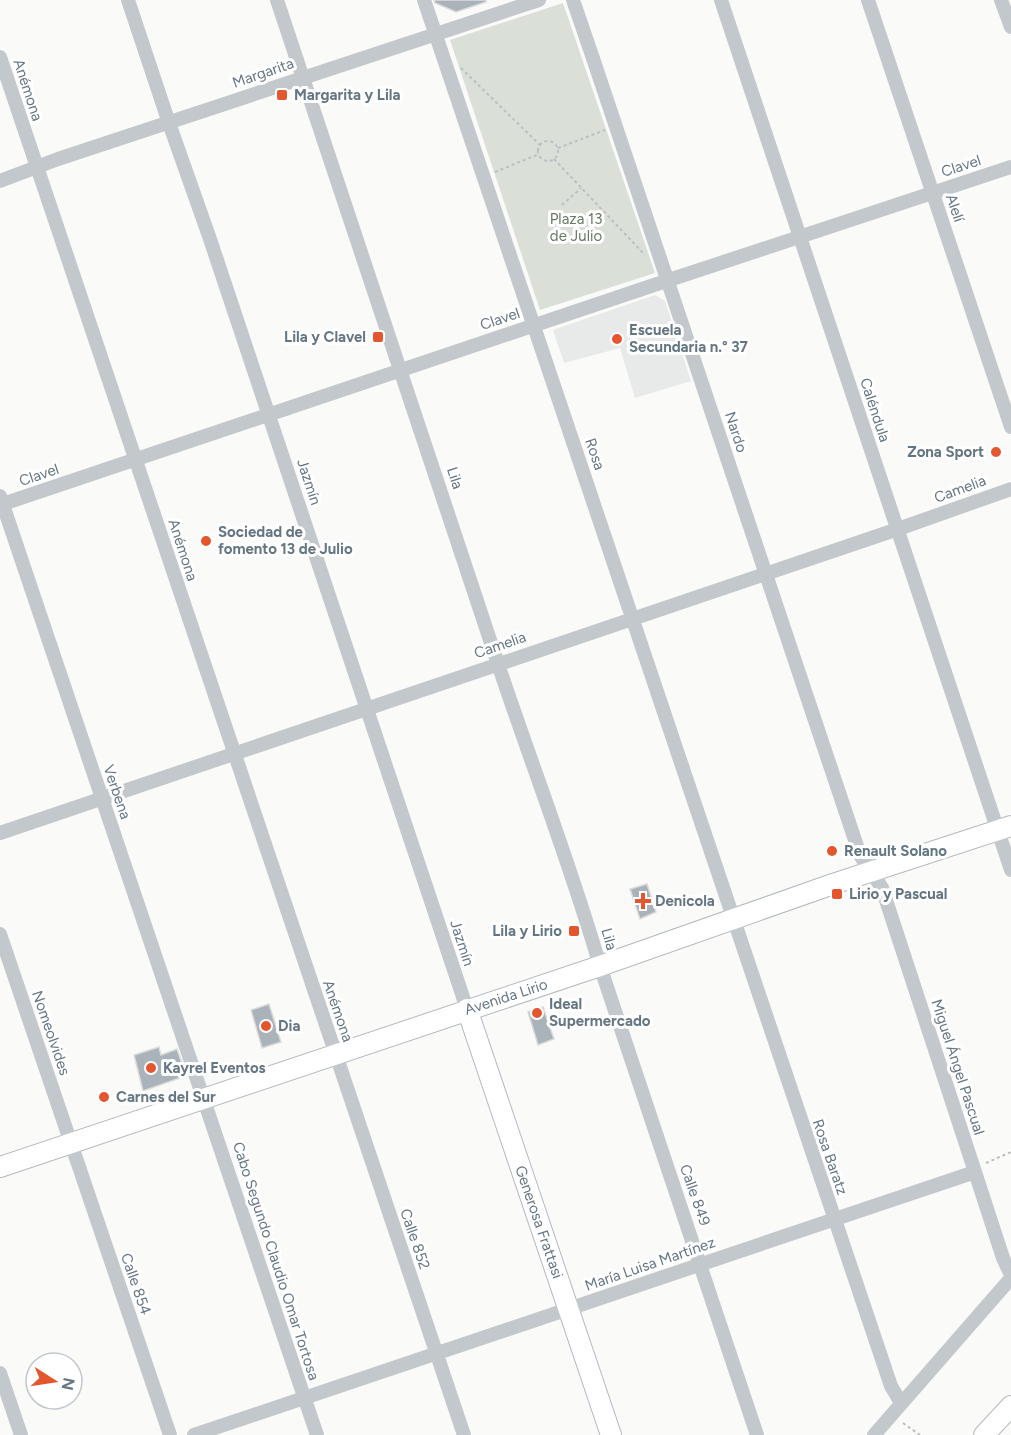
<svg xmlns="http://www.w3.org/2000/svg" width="1011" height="1435" viewBox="0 0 1011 1435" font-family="Figtree,sans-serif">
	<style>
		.built { fill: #e8e9e9 }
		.green { fill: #dadfd7 }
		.building { fill: #aab3b9; stroke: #dcdcda; stroke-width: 1.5 }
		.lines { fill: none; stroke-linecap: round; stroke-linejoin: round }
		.secondary-casing { stroke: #b3babf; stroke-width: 22 }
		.path { stroke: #bbbfc2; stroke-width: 2; stroke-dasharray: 3 3; stroke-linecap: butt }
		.minor { stroke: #c3c8cc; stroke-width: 14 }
		.secondary { stroke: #fff; stroke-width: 20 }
		.poi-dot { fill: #e4572e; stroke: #fff; stroke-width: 2 }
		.labels { text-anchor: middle; stroke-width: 6; stroke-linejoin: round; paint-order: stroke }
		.street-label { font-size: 15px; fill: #657683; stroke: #fff }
		.poi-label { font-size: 15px; font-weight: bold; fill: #657683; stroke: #fff; text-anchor: start }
		.park-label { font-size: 15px; fill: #687a64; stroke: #fff }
	</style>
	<rect width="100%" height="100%" fill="#fafaf8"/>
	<path class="built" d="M655,295L665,301L691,381L635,398L620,348L564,363L553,330Z"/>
	<path class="green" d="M563,3L655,273L540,310L450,40Z"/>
	<path class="building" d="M434,0H486V2L456,12L435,3Z
		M647,884L656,912L640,919L630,889Z
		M269,1004L281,1042L262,1048L251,1010Z
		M543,1007L554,1039L538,1045L528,1012Z
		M159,1047L161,1055L177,1049L184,1069L180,1078L143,1091L134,1055Z"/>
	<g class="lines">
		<defs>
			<path id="secondary" d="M467,1009L611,1435
				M0,1167L600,966L833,884L1011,826
				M984,1435L1011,1406"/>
		</defs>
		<use href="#secondary" class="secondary-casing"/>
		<path class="path" d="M461,68L541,146
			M538 151a10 10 0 1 1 20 0a10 10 0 1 1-20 0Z
			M558,148L605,130
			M554,159L645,255
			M495,172L539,154
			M562,205L581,188
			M986,1163L1011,1152
			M903,1423L920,1435"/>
		<path class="minor" d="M128,0L169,123L210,239L467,1009
			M277,0C350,220 424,440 497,661C531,763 570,863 600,966L757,1435
			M424,0L891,1386L901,1403
			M573,0C671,284 763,570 860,855L882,888L975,1172L1003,1258L1011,1275
			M721,0L1011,870
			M868,0L1011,427
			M1001,0L1011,27
			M0,57L464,1435
			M0,181L58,159L539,0
			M0,496L317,1435
			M0,505L669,280L1011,167
			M0,833L898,529L1011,489
			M0,934L170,1435
			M0,1373L21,1435
			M194,1435L975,1172
			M874,1435L1011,1278"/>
		<use href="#secondary" class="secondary"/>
	</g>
	<g class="poi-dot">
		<rect x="276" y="89" width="12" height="12" rx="3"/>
		<rect x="372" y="331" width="12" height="12" rx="3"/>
		<circle cx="617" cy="339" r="6"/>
		<circle cx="996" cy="452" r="6"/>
		<circle cx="206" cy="541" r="6"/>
		<circle cx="832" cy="851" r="6"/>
		<rect x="831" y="888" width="12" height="12" rx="3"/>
		<path d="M640 892h6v6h6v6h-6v6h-6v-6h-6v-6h6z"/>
		<rect x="568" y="925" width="12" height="12" rx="3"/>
		<circle cx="537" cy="1013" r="6"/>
		<circle cx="266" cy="1026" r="6"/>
		<circle cx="151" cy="1068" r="6"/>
		<circle cx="104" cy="1097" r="6"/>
	</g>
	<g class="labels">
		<g class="street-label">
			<text transform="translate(263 73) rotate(-19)" y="5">Margarita</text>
			<text transform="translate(28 90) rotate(72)" y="5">Anémona</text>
			<text transform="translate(961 166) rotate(-18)" y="5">Clavel</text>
			<text transform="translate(955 208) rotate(71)" y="5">Alelí</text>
			<text transform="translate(500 319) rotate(-19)" y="5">Clavel</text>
			<text transform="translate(875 410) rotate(72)" y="5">Caléndula</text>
			<text transform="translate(736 432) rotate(72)" y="5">Nardo</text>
			<text transform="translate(595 454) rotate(71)" y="5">Rosa</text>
			<text transform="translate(39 475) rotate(-19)" y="5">Clavel</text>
			<text transform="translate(455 478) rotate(72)" y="5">Lila</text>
			<text transform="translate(309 482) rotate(72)" y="5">Jazmín</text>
			<text transform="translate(960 489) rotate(-20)" y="5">Camelia</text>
			<text transform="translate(183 550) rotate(72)" y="5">Anémona</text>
			<text transform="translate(500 645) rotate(-19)" y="5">Camelia</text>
			<text transform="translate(117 792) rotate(71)" y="5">Verbena</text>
			<text transform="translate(609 939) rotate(74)" y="5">Lila</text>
			<text transform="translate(462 943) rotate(72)" y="5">Jazmín</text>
			<text transform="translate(506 997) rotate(-18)" y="5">Avenida Lirio</text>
			<text transform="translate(338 1011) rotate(71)" y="5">Anémona</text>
			<text transform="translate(51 1033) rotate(71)" y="5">Nomeolvides</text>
			<text transform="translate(958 1067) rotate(72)" y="5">Miguel Ángel Pascual</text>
			<text transform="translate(830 1157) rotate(71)" y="5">Rosa Baratz</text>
			<text transform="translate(695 1195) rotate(71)" y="5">Calle 849</text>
			<text transform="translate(539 1222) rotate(71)" y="5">Generosa Frattasi</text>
			<text transform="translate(415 1239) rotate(71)" y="5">Calle 852</text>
			<text transform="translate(276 1261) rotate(72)" y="5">Cabo Segundo Claudio Omar Tortosa</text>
			<text transform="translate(650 1264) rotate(-19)" y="5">María Luisa Martínez</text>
			<text transform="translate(136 1284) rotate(71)" y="5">Calle 854</text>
		</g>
		<g class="poi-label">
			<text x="294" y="100">Margarita y Lila</text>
			<text x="629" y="335">Escuela<tspan x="629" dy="17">Secundaria n.° 37</tspan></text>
			<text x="366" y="342" text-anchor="end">Lila y Clavel</text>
			<text x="984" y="457" text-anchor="end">Zona Sport</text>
			<text x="218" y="537">Sociedad de<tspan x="218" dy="17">fomento 13 de Julio</tspan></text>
			<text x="844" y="856">Renault Solano</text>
			<text x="849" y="899">Lirio y Pascual</text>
			<text x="655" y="906">Denicola</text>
			<text x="562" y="936" text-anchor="end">Lila y Lirio</text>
			<text x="549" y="1009">Ideal<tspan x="549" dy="17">Supermercado</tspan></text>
			<text x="278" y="1031">Dia</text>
			<text x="163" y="1073">Kayrel Eventos</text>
			<text x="116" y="1102">Carnes del Sur</text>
		</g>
		<g class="park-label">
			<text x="576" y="224">Plaza 13<tspan x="576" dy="17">de Julio</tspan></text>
		</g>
	</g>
	<g transform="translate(54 1381) rotate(102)"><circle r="28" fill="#ffffff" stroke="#c1c8cd" stroke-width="1.5"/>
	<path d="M0-4.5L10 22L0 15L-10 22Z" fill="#e4572e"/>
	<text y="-9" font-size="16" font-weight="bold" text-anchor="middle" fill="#657683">N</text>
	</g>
</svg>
